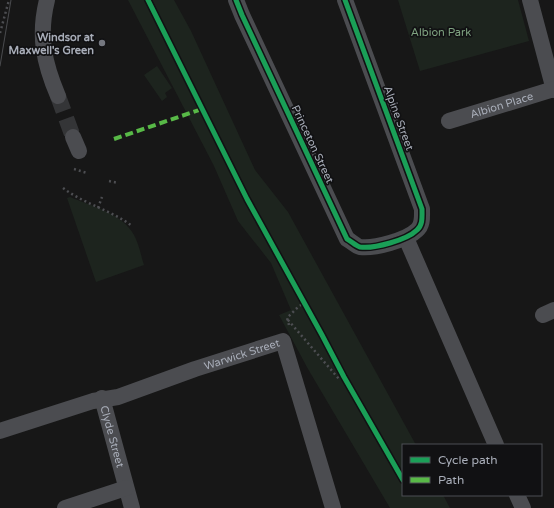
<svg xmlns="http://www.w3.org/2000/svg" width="554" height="508" viewBox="0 0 554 508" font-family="'Varela Round',sans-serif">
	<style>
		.green { fill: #1d241e }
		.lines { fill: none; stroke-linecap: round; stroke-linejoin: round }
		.minor-tunnel { stroke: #343537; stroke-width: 16; stroke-dasharray: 16 8; stroke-linecap: butt }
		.path { stroke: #4d4e52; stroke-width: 2.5; stroke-dasharray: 2 3; stroke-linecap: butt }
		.minor { stroke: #4b4c50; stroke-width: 16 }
		.tram { stroke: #4b4c4f; stroke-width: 1 }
		.quiet { stroke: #58b947; stroke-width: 4; stroke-dasharray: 8 4; stroke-linecap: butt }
		.cycleway-casing { stroke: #111113; stroke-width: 8 }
		.cycleway { stroke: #1a9f57; stroke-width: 5 }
		.poi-dot { fill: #757880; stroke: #111113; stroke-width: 1.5 }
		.labels { text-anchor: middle; stroke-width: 3.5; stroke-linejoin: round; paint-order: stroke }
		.park-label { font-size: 11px; fill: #7fa381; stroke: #111113 }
		.poi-label { font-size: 11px; font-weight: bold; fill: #a8adb8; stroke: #111113; text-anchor: end }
		.street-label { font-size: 11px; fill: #a8adb8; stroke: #111113 }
	</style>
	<rect width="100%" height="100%" fill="#171717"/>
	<path class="green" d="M128,0H174L191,31L255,170L288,212L416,445H403V495H443L450,508H390L308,369L279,315L291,310L271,263L238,221L214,166Z
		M398,0H518L529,41L420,71Z
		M157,66L172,88L165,93L167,97L162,101L144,75Z
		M70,197C91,206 122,213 134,235C139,244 141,256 144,265L96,282L67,198Z"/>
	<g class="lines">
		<path class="minor-tunnel" d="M58,96L73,137"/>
		<path class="path" d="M0,33L9,0
			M74,169L87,173
			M109,181L118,183
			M63,188C84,204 111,210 132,226
			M98,208L102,197
			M288,320L339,379L344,377
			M289,325L287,318L298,307L304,303"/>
		<g class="minor">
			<path d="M47,0C38,36 44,63 58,96"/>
			<path d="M236,0L242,15L347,239C351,241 356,246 360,247C374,249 407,240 417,230C423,225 422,217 422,209L345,0"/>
			<path d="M530,0L554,90"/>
			<path id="s1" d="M449,121L554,89"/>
			<path d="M73,137L79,151"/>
			<path d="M406,238L496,445"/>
			<path d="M543,315L554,310"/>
			<path id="s2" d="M102,398L132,508"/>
			<path id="s3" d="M0,431L93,401L118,397L195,369L283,341L333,508"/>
			<path d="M517,495L523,508"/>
			<path d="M65,508L126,488"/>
		</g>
		<path class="tram" d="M0,66L11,0"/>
		<path class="quiet" d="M114,139L202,109"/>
		<defs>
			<path id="cycleway" d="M148,0L247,199L322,335L344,377L403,480
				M236,0L242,15L347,239C351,241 356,246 360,247C374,249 407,240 417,230C423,225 422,217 422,209L345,0"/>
		</defs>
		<use href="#cycleway" class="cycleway-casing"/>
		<use href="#cycleway" class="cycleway"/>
	</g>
	<circle class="poi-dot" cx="102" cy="43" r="4"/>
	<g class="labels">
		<g class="park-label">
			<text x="441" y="36">Albion Park</text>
		</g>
		<g class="poi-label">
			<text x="94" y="41">Windsor at<tspan x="94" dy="13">Maxwell's Green</tspan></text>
		</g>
		<g class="street-label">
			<text dy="4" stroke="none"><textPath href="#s1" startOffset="55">Albion Place</textPath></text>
			<text transform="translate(399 118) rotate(70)" y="4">Alpine Street</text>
			<text transform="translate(313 144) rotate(65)" y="4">Princeton Street</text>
			<text dy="4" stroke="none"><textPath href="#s3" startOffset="254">Warwick Street</textPath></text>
			<text dy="4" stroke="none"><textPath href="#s2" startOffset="40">Clyde Street</textPath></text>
		</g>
	</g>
	<rect x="402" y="444" width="140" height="52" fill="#111113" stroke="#4d4f55"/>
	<rect x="410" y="457" width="20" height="6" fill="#1a9f57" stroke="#4d4f55"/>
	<text x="438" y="464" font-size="12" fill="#a8adb8">Cycle path</text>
	<rect x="410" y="477" width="20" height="6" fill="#58b947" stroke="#4d4f55"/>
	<text x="438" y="484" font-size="12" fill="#a8adb8">Path</text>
</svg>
